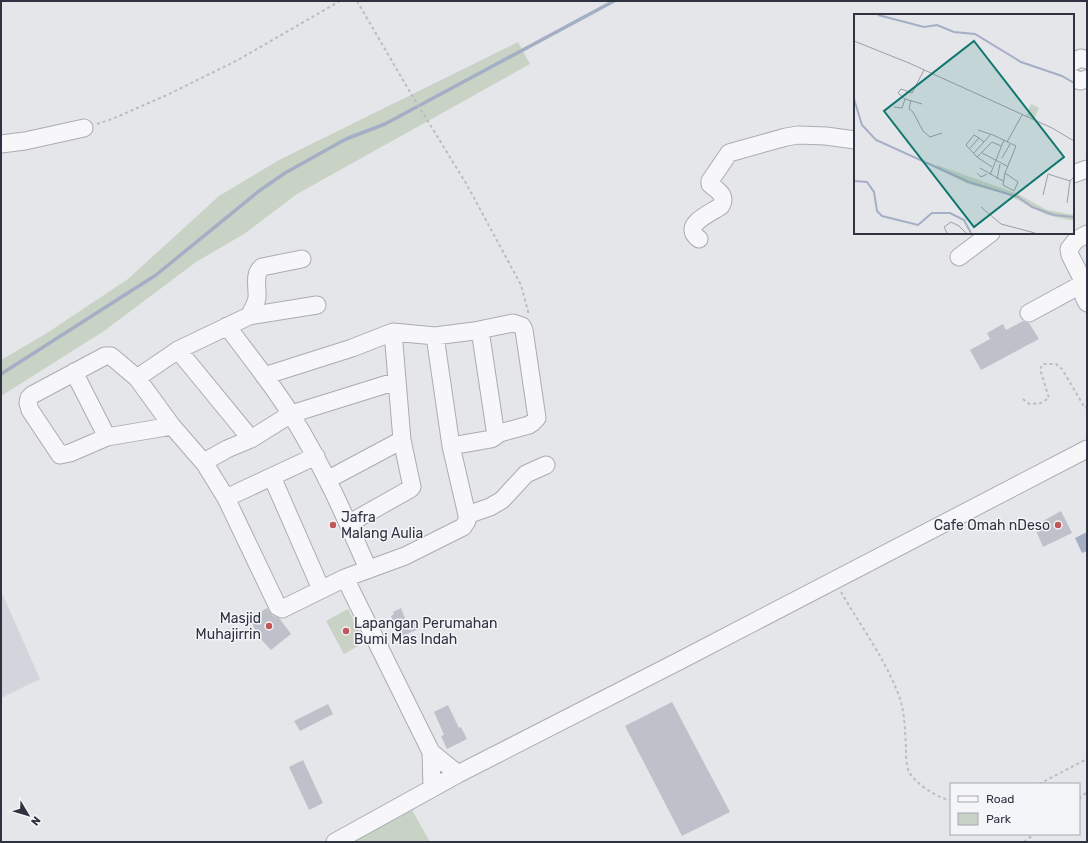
<svg xmlns="http://www.w3.org/2000/svg" width="1088" height="843" viewBox="0 0 1088 843" font-family="Rubik,sans-serif">
	<style>
		.built { fill: #d3d5dc }
		.green { fill: #c8d3c6 }
		.water { fill: #a4afc6 }
		.lines { fill: none; stroke-linecap: round; stroke-linejoin: round }
		.stream { stroke: #a4afc6; stroke-width: 3.5 }
		.building { fill: #bfc1ca }
		.minor-casing { stroke: #aaacb4; stroke-width: 19 }
		.path { stroke: #bbbcc2; stroke-width: 2; stroke-dasharray: 3 3; stroke-linecap: butt }
		.minor { stroke: #f7f7f9; stroke-width: 17 }
		.poi-dot { fill: #c05859; stroke: #f4f5f8; stroke-width: 1.5 }
		.labels { text-anchor: middle; stroke-width: 3; stroke-linejoin: round; paint-order: stroke }
		.poi-label { font-size: 14px; fill: #2e3241; stroke: #f4f5f8; text-anchor: start }
		.inset-river { fill: none; stroke: #a4afc6; stroke-width: 2 }
		.inset-road { fill: none; stroke: #9b9ea6; stroke-width: 1 }
		.view { fill: #0f766e; fill-opacity: 0.15; stroke: #0f766e; stroke-width: 2 }
		.inset-edge { fill: none; stroke: #2e3241; stroke-width: 2 }
	</style>
	<rect width="100%" height="100%" fill="#e4e6ea"/>
	<path class="built" d="M1,591L40,679L1,698Z"/>
	<path class="green" d="M518,42L530,64L297,194L244,234L196,262L104,331L1,396V360L47,333L128,279L219,196L279,160Z
		M348,609L365,642L344,654L326,621Z
		M412,810L430,842H357L356,840Z"/>
	<path class="water" d="M1087,532V551L1082,553L1075,538Z"/>
	<g class="lines">
		<path class="stream" d="M1,374L156,275L259,191L285,173L346,139L385,124L614,1"/>
	</g>
	<path class="building" d="M1023,321L1029,323L1039,339L981,370L970,350L990,339L987,333L1003,324L1006,330Z
		M1061,511L1072,533L1043,547L1034,526Z
		M267,608L273,616L279,618L291,634L271,650L257,635L250,618Z
		M401,608L406,621L414,618L419,629L400,637L391,616L394,614L393,612Z
		M672,702L730,812L682,836L625,726Z
		M328,704L333,714L300,731L294,721Z
		M448,705L459,728L461,727L467,739L447,749L441,736L444,735L434,712Z
		M303,760L323,803L309,810L289,767Z"/>
	<g class="lines">
		<defs>
			<path id="minor" d="M1073,62L1081,58L1087,60
				M1073,78L1080,81L1087,79
				M1,144L25,141L84,128
				M1073,174L1087,169
				M1087,234L1076,240L1069,249L1070,255L1084,283L1087,287
				M699,239C680,225 711,213 721,206C727,195 718,191 710,184V181L729,153L786,137L798,135L826,136L855,140
				M959,257L991,233
				M1029,313L1084,283V297L1087,303
				M249,316C252,311 256,304 257,298C258,288 253,274 262,267L302,259
				M227,326C249,356 273,385 292,416C322,464 345,516 368,569
				M178,350L251,439
				M74,372L107,437
				M264,376L352,348L393,332L435,336L474,331L513,323L522,326L524,330L537,418L532,423L529,425L496,434
				M137,378L178,350L249,316L317,305
				M172,426L137,378L111,356H105L32,395L29,398L28,403L30,410L60,455L70,453L107,437L172,426L205,464L226,498L278,607L282,609L345,578L405,556L463,527L467,521V515L451,446L435,336
				M451,446L491,439L496,436L480,330
				M205,464L211,458L227,449L251,439L291,414L397,381
				M272,477L321,589
				M327,480L402,440
				M226,498L316,456
				M467,515L490,507L502,500L526,474L546,465
				M348,524L410,489L412,487L402,440L393,332
				M345,578L431,752L458,774
				M431,752L432,788
				M335,842L458,774L683,659L1087,449"/>
		</defs>
		<use href="#minor" class="minor-casing"/>
		<path class="path" d="M357,1L407,87L467,185L521,285L529,315
			M97,124L112,119L167,95L238,60L340,1
			M1023,399L1029,404L1041,403L1049,398L1040,369L1043,364H1056L1062,369L1085,408L1087,407
			M841,592C860,625 890,666 901,702C905,717 905,733 906,748C906,755 906,765 909,772C915,783 938,799 951,800
			M1039,784L1087,759
			M1079,799L1087,792
			M1024,842L1034,834"/>
		<use href="#minor" class="minor"/>
	</g>
	<g class="poi-dot">
		<circle cx="333" cy="525" r="4"/>
		<circle cx="1058" cy="525" r="4"/>
		<circle cx="269" cy="626" r="4"/>
		<circle cx="346" cy="631" r="4"/>
	</g>
	<g class="labels">
		<g class="poi-label">
			<text x="341" y="522">Jafra<tspan x="341" dy="16">Malang Aulia</tspan></text>
			<text x="1050" y="530" text-anchor="end">Cafe Omah nDeso</text>
			<text x="261" y="623" text-anchor="end">Masjid<tspan x="261" dy="16">Muhajirrin</tspan></text>
			<text x="354" y="628">Lapangan Perumahan<tspan x="354" dy="16">Bumi Mas Indah</tspan></text>
		</g>
	</g>
	<g transform="translate(854 14)">
		<rect width="220" height="220" fill="#e4e6ea"/>
		<path d="M177,90L185,94L180,105L172,102ZM83,151L164,180L193,196L220,201V207L193,201L152,180L114,170L82,154Z" fill="#c8d3c6"/>
		<path class="inset-river" d="M24,1L70,13L83,11L100,18L121,20L167,48L208,62L220,69M0,85L8,111L22,126L115,168L164,183L178,193L200,201L220,203M0,167L13,168L20,178L23,197L28,202L64,211L78,199H96L110,206L117,219"/>
		<path class="inset-road" d="M0,27L55,49L198,114L220,127M57,86L55,95L59,98L69,117L76,123L88,119M68,90L51,85L44,79L47,75L58,79L70,56M40,93L48,94L51,85M124,116L136,120M125,124L120,121L112,131L123,143L138,153M153,128L168,101M116,134L125,124L130,128M120,139L137,120L162,132L151,159L164,168L160,177L149,171L151,159M128,139L153,152M123,143L138,128L147,132M148,144L156,130M126,154L149,167M123,159L127,163L133,160M136,161L150,126M143,165L146,150M189,181L194,160L216,167L220,163M213,189L216,167M127,193L147,210L181,219M93,219L90,213L97,208L105,212L112,219"/>
		<path class="view" d="M120,27L210,143L120,213L30,97Z"/>
		<rect width="220" height="220" class="inset-edge"/>
	</g>
	<rect width="1088" height="843" fill="none" stroke="#2e3241" stroke-width="4"/>
	<rect x="950" y="783" width="130" height="52" fill="#f4f5f8" stroke="#a5a7af"/>
	<rect x="958" y="796" width="20" height="6" fill="#f7f7f9" stroke="#a5a7af"/>
	<text x="986" y="803" font-size="12" fill="#2e3241">Road</text>
	<rect x="958" y="813" width="20" height="12" fill="#c8d3c6" stroke="#a5a7af"/>
	<text x="986" y="823" font-size="12" fill="#2e3241">Park</text>
	<g transform="translate(28 815) rotate(128)" stroke="#f4f5f8" stroke-width="3" paint-order="stroke">
	<path d="M0-3L7 15L0 10L-7 15Z" fill="#2e3241"/>
	<text y="-6" font-size="11" font-weight="bold" text-anchor="middle" fill="#2e3241">N</text>
	</g>
</svg>
